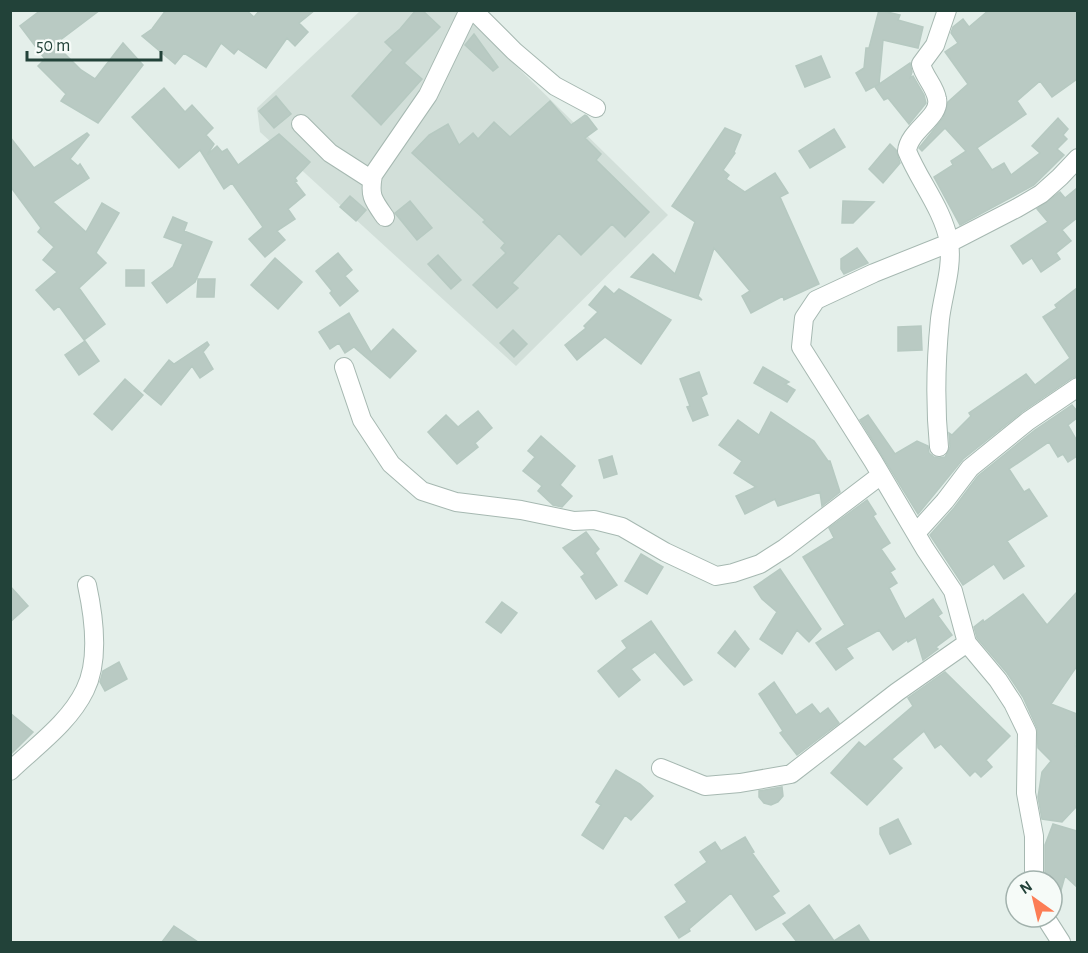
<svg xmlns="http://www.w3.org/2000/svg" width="1088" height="953" viewBox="0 0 1088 953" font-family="'Alegreya Sans',sans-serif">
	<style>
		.built { fill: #d2dfd9 }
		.building { fill: #b9cac3; stroke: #b6c9c1; stroke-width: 1.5 }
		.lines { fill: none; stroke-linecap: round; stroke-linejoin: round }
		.street-casing { stroke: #a6b8b1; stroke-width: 20 }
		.street { stroke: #fff; stroke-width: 18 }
	</style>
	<rect width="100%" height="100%" fill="#e4efea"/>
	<path class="built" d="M360,11H460L668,215L516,366L260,132L257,108Z"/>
	<path class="building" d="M41,10H100L55,44L81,70L95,79L123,43L143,65L98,123L61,101L66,94L38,66L45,59L20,26Z
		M166,10H246L254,17L260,10H315L299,23L308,32L295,46L287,38L266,68L238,49L234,54L221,43L206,67L184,53L175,64L142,36L152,29Z
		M416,10H422L440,27L404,63L422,79L381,125L352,96L393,50L385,42L400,29Z
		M879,10L900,15L898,20L923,27L918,48L883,40L879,84L866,91L856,73L864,68L866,48H869Z
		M989,10H1077V79L1052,97L1040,81L1017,101L1026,114L977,148L992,170L1004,163L1011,175L1040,153L1032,146L1058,118L1068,129L1063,135L1067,139L1057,149L1064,155L1034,185L960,225L934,177L953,165L951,161L966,151L945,128L922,151L919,148L943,118L948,102L968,84L945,52L958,43L951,33L953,27L963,19L969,27Z
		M474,34L498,67L493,71L465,45Z
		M821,56L830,77L805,87L796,66Z
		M910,63L912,72L910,78L913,76L924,95L926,103L909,124L888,98L884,100L875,87Z
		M164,88L185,112L192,105L213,128L206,135L214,144L207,155L217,146L222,152L227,149L238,165L279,134L310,162L295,178L297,181L295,182L305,195L288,209L295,219L277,231L285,240L265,257L249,239L263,227L232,183L224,189L200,150L179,168L132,117Z
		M276,96L291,114L274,128L259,111Z
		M550,101L571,125L585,115L587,116L597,129L585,138L601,154L596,160L649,212L625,237L612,224L581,255L559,233L512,283L518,288L497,308L473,285L506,253L501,248L505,243L483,222L485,220L412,153L429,135L448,124L459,145L473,133L478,139L494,122L510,137Z
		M725,128L741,135L734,152L735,153L723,170L729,175L726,179L745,192L775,173L788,193L780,197L819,284L784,300L783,296L751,313L742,296L750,291L714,248L698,296L702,300L631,277L653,254L675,274L695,222L672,206Z
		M834,129L845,147L810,168L799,151Z
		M87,133L89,135L70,159L78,166L80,164L89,178L53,202L86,232L102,203L119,213L96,253L106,263L79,288L105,324L84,340L59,306L54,310L36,290L57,272L43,260L54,247L38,232L41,228L10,186V137L34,168Z
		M890,144L896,150L900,163L883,183L869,169Z
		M1077,188V218L1062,230L1071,241L1056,253L1060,259L1041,272L1032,258L1023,264L1011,246L1048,222L1037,209L1060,192L1065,198Z
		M350,196L366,210L356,221L340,207Z
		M410,201L432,228L417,240L395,213Z
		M843,201L874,202L853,223H842Z
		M173,217L187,223L184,231L212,242L195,282L167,303L152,283L173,267L183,244L164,237Z
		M857,248L868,263L844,274L841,269V259Z
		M338,253L352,270L345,276L358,291L340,306L330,293L332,291L316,271Z
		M438,255L461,280L451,289L428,264Z
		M275,258L302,282L278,309L251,285Z
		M126,270H144V286H126Z
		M198,279H215L214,297H197Z
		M605,286L614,294L619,289L671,320L641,364L605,337L577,360L565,345L586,328L584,326L598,312L589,305Z
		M1077,288V376L1072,378L1022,412L963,459L918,514L860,420L868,415L895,454L917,441L928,446L929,453L934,457L939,458L945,457L950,447L949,433L952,435L971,416L969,413L1026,374L1035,385L1070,358L1043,317L1057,308L1055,305Z
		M349,313L371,352L393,329L416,351L390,378L354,347L345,353L339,343L330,349L319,332Z
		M921,326L922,350L898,351V327Z
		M513,330L527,344L514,357L500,343Z
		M85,341L99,361L79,375L65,355Z
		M207,342L209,345L203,352L213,369L200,378L192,366L161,405L144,391L169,360L174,364Z
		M763,367L789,382L785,384L795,390L787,402L754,383Z
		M699,372L707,394L701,397L708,415L693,421L687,407L690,406L680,379Z
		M125,379L143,395L112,430L94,414Z
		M1072,405L1077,411V418L1068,425L1077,441V456L1068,462L1063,454L1058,457L1049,442L1009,469L1024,492L1029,489L1047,516L1007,541L1024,566L1004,579L994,564L963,585L930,535L954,508L978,476L1035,430Z
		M478,411L492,428L475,443L478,447L457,464L428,432L446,415L458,427Z
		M771,412L814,441L828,461H830L840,492L822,506L820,492L778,506L775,499L745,514L736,496L756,487L734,473L742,461L719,445L738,420L759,435Z
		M541,436L575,466L560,485L572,496L562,507L553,505L538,491L542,486L523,471L535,457L528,451Z
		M612,456L617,474L604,478L599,460Z
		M867,500L876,514L873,516L890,543L881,549L895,569L890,572L897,583L889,588L905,619L933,599L942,613L938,616L952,635L936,647L938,649L923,660L916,637L908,642L907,640L893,650L879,630L846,648L853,658L836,670L816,643L845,625L803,557L834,538L829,528Z
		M586,532L599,549L595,553L617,585L596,599L581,577L585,574L563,548Z
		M641,554L663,567L647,594L625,581Z
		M780,569L821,629L809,642L797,630L782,654L760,639L777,612L762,599L754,587Z
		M10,586L28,606L10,622Z
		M1077,592V666L1051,704L1077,714V738L1075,745L1077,748V806L1062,822L1042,819L1038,797L1042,772L1051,761L1038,748L1037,728L1023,697L1007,673L977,638L974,627L983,620L984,622L1023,594L1047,625Z
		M502,602L517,613L501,633L486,622Z
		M651,621L692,680L684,685L655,652L631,669L640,680L619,697L598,671L627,648L622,641Z
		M735,631L749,649L735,667L718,653Z
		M119,662L127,679L105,691L100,682L103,671Z
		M945,672L1010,736L986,760L992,767L981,777L975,771L970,776L941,744L935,748L924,731L892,759L902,768L867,805L831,773L859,742L865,747L913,706L908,698Z
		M774,682L796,715L812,704L820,714L828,708L839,723L797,755L780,733L783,731L759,694Z
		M10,713L33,732L10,755Z
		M616,770L640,784L653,796L631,820L625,815L603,849L582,835L601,805L596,802Z
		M782,787L783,796L778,802L771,805L764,803L759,797V791Z
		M898,819L911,844L890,854L880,834V828Z
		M1053,824L1077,831V887L1065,876L1056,908L1052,907V881H1045V845Z
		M745,837L754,852L752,853L779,891L772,896L785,913L756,930L731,893L689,929L690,931L679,938L665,917L687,902L675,885L707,862L700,852L715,842L721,851Z
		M809,905L834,941L859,925L870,942H797L783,924Z
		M174,926L198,942H162Z"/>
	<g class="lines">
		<defs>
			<path id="street" d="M473,10L514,51L555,86L596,108
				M301,124L330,153L372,180
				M385,217C373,200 369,196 373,175L428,95L469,10
				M344,367L362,420L391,464L422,491L456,502L521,510L574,521L594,520L622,527L665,552L716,576L733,573L760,564L785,548L881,475
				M939,447C935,406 936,359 940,319C943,294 953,267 949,242C943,209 919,181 907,151C909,130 941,117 937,99C935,86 924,77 921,64L935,45L947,10
				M916,533L945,501L970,468L1028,421L1078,387
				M661,768L705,786L740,783L791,774L897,692L967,643
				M10,771C36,746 69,723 85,690C100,660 94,617 87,585
				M1034,881V836L1026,793L1027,732L1013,703L998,680L967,643L953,591L925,549L873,461L801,347L804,318L816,300L874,273L949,243L1017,208L1041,194L1060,177L1078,158
				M1045,917L1061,942"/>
		</defs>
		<use href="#street" class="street-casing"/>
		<use href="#street" class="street"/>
	</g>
	<rect width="1088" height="953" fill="none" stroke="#224239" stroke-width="24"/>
	<g transform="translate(1034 899) rotate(326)"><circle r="28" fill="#f6fbf8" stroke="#a1b1ac" stroke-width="1.5"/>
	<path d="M0-4.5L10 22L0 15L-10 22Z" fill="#fc7d55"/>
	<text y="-9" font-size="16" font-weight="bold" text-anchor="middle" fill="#224239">N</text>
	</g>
	<path d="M27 51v9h134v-9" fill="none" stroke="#224239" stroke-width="3"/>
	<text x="36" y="51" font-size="18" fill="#224239" stroke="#f6fbf8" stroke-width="4.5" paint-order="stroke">50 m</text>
</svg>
